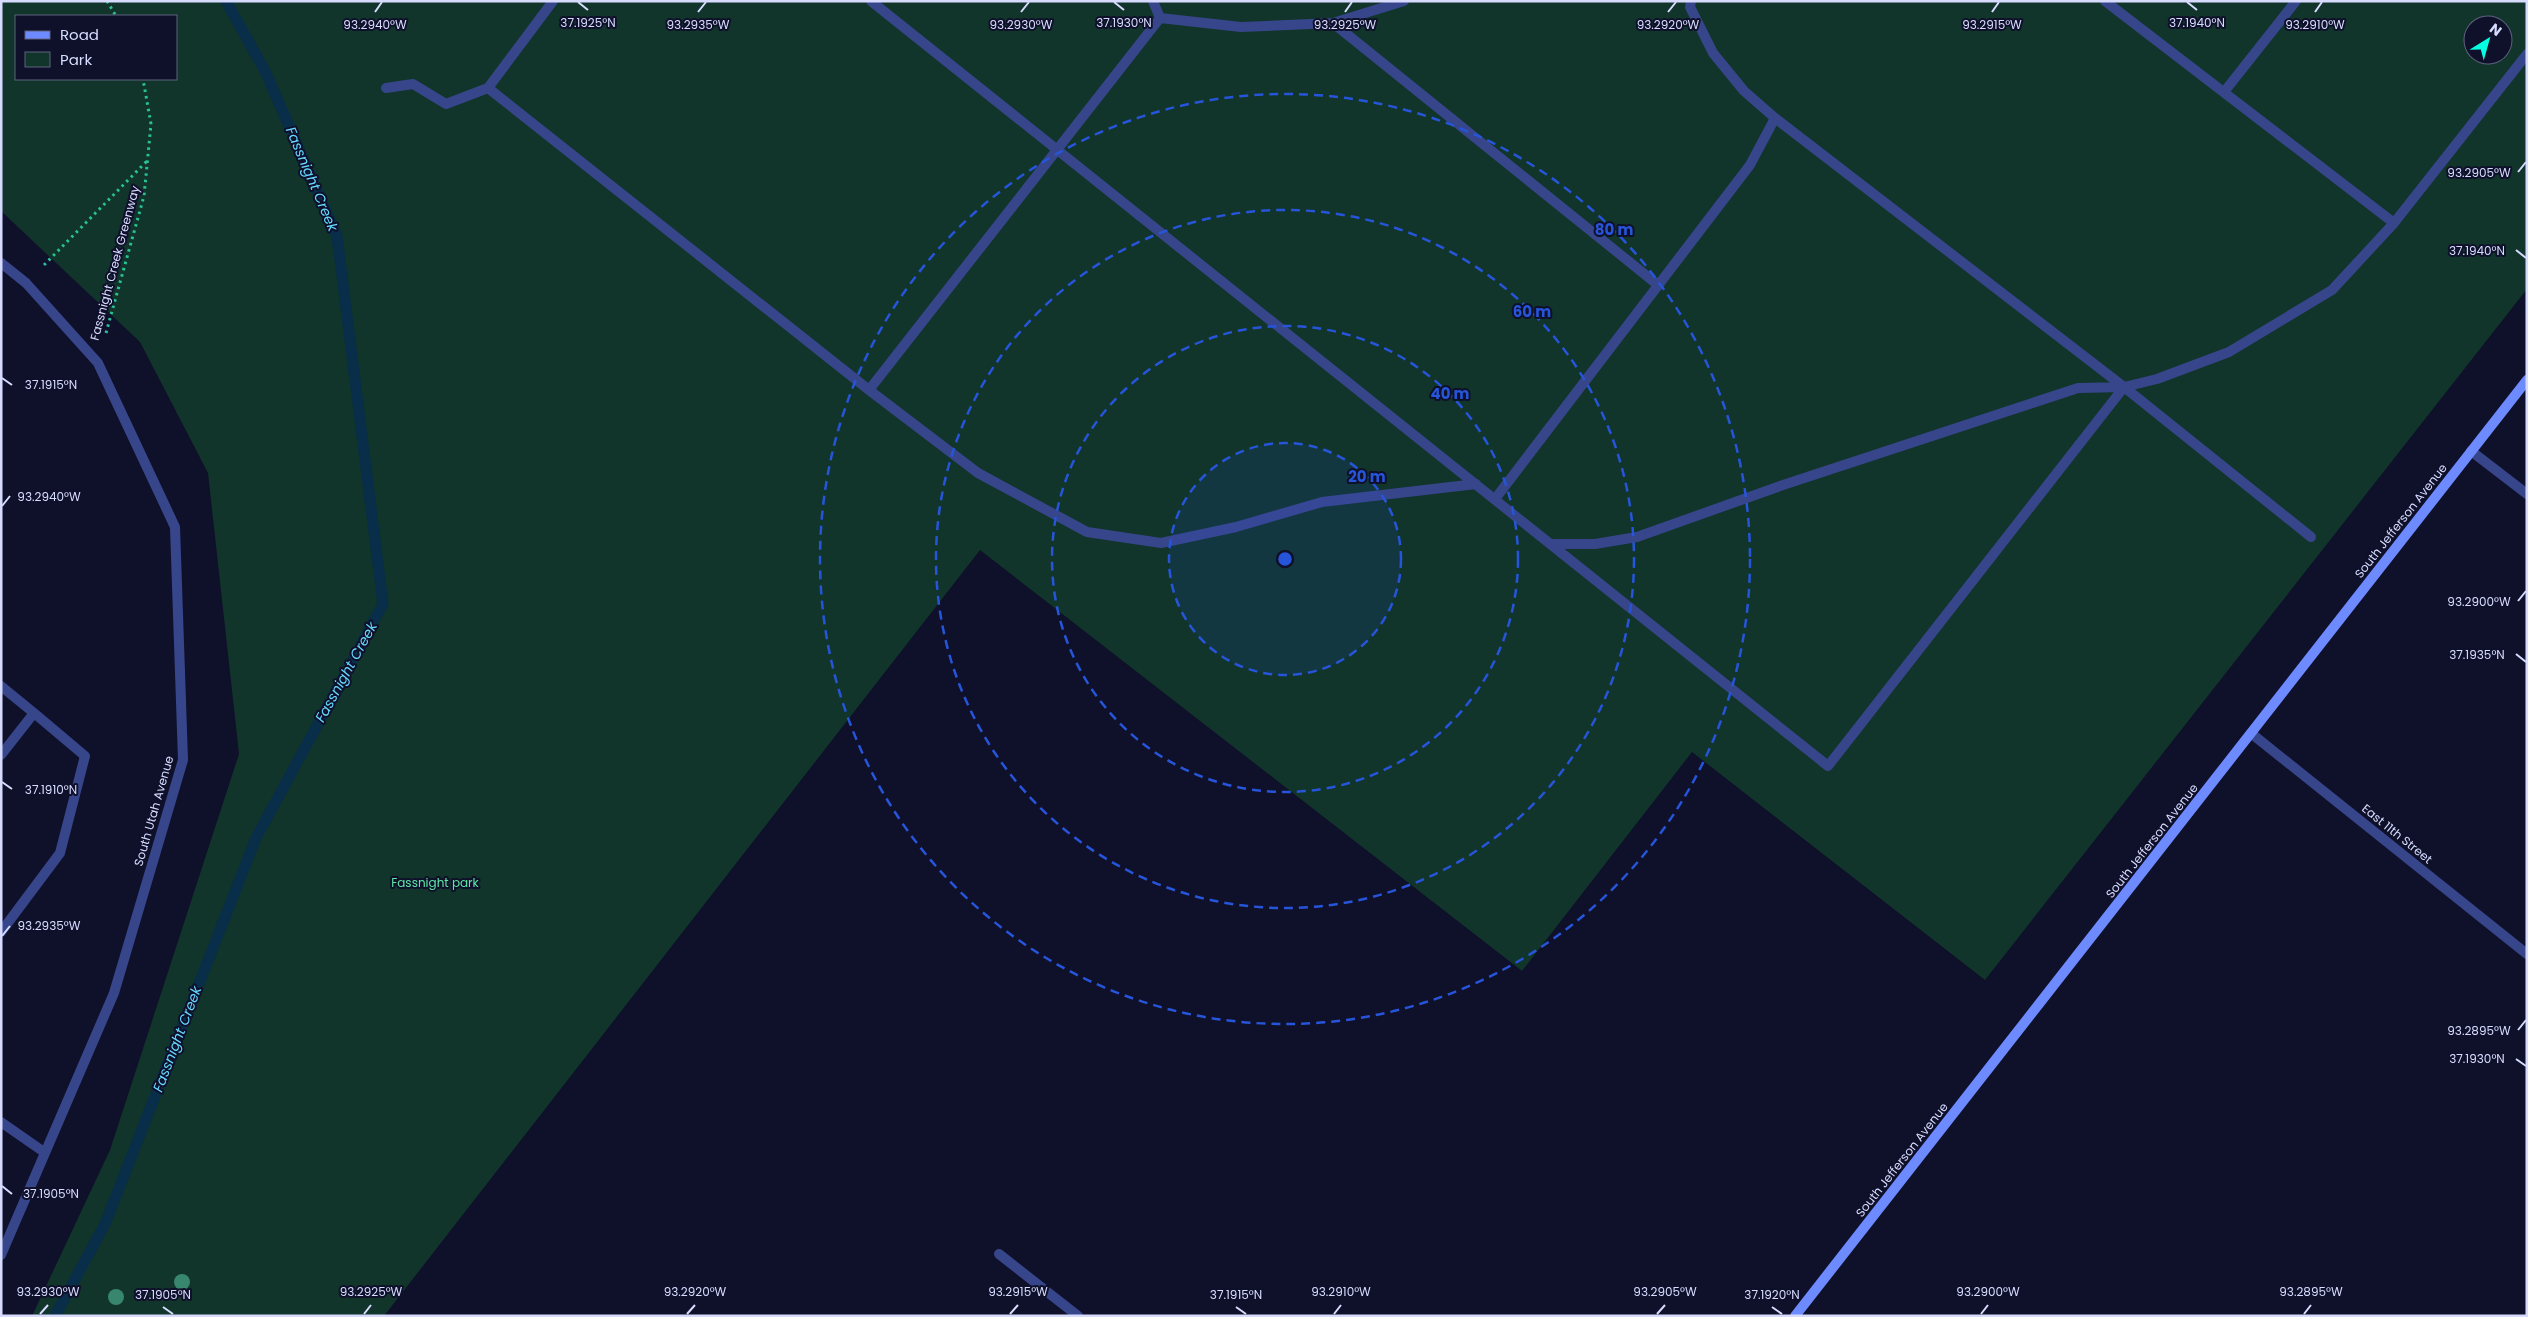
<svg xmlns="http://www.w3.org/2000/svg" width="2528" height="1317" viewBox="0 0 2528 1317" font-family="Poppins,sans-serif">
	<style>
		.green { fill: #11342b; fill-rule: evenodd }
		.lines { fill: none; stroke-linecap: round; stroke-linejoin: round }
		.stream { stroke: #082e4a; stroke-width: 11 }
		.path { stroke: #29c197; stroke-width: 3; stroke-dasharray: 2.5 4; stroke-linecap: butt }
		.service { stroke: #37468b; stroke-width: 10 }
		.minor { stroke: #37468b; stroke-width: 10 }
		.secondary { stroke: #6e8aff; stroke-width: 10 }
		.tree { fill: #39866e }
		.ticks { fill: none; stroke: #d7dcff; stroke-width: 2 }
		.ring { fill: none; stroke: #2655da; stroke-width: 2.5; stroke-dasharray: 9 6 }
		.labels { text-anchor: middle; stroke-width: 4; stroke-linejoin: round; paint-order: stroke }
		.street-label { font-size: 12px; fill: #d7dcff; stroke: #0f102a }
		.park-label { font-size: 12px; fill: #5ce7a6; stroke: #0f102a }
		.water-label { font-size: 14px; font-style: italic; fill: #65d9ff; stroke: #0f102a }
		.ticks-label { font-size: 12px; text-anchor: middle; fill: #d7dcff; stroke: #0f102a; stroke-width: 4; stroke-linejoin: round; paint-order: stroke }
		.centre { fill: #2655da; stroke: #0f102a; stroke-width: 2.5 }
		.ring-label { font-size: 15px; text-anchor: middle; font-weight: bold; fill: #2655da; stroke: #0f102a; stroke-width: 4; stroke-linejoin: round; paint-order: stroke }
	</style>
	<rect width="100%" height="100%" fill="#0f102a"/>
	<path class="green" d="M1,1H2527V289L1985,980L1692,752L1522,971L980,550L384,1316H32L110,1150L239,754L208,473L140,342L1,211ZM16,16H176V79H16ZM2473,25H2503V55H2473Z"/>
	<g class="lines">
		<path class="stream" d="M55,1316L105,1224L256,838L383,604L337,236L265,71L226,1"/>
		<path class="path" d="M107,1L116,16
			M44,265L149,159
			M106,333L144,196L151,124L143,79"/>
		<path class="service" d="M871,1L1828,766L2124,387
			M1153,1L1160,18
			M1691,1L1690,7L1713,53L1744,91L1775,118L2124,387L2311,537
			M2105,1L2394,223
			M1160,18L1241,27L1333,23L1404,1
			M1333,23L1658,285
			M386,88L413,84L446,104L488,88L553,1
			M488,88L869,390L978,473L1087,532L1161,543L1236,527L1322,502L1476,484
			M2224,92L2296,1
			M869,390L1160,18
			M1495,499L1750,165L1775,118
			M1551,544H1595L1637,537L1783,485L2078,388L2124,387L2157,379L2229,352L2332,290L2394,223L2527,54
			M1,686L34,713L1,755
			M1,932L60,853L85,756L34,713
			M1,1122L44,1152
			M999,1254L1078,1316"/>
		<path class="minor" d="M1,263L26,283L98,363L175,527L183,760L114,993L1,1255
			M2471,451L2527,494
			M2252,734L2527,954"/>
		<path class="secondary" d="M1795,1316L2527,380"/>
	</g>
	<g class="tree">
		<circle cx="182" cy="1282" r="8"/>
		<circle cx="116" cy="1297" r="8"/>
	</g>
	<path class="ticks" d="M578,2L588,10M1114,2L1124,10M2187,2L2197,10M375,12L382,2M698,12L706,2M1021,12L1029,2M1345,12L1352,2M1668,12L1676,2M1992,12L1999,2M2315,12L2322,2M2518,172L2526,162M2516,250L2526,258M2,378L12,385M2,506L10,496M2518,601L2526,591M2516,654L2526,662M2,782L12,789M2,936L10,926M2518,1030L2526,1020M2516,1059L2526,1066M2,1186L12,1194M163,1307L173,1314M1236,1307L1246,1314M1772,1307L1782,1314M40,1314L48,1305M364,1314L371,1305M687,1314L695,1305M1010,1314L1018,1305M1334,1314L1341,1305M1657,1314L1665,1305M1981,1314L1988,1305M2304,1314L2311,1305"/>
	<circle cx="1285" cy="559" r="116" fill="#2655da" fill-opacity=".12"/>
	<g class="ring">
		<circle cx="1285" cy="559" r="116"/>
		<circle cx="1285" cy="559" r="233"/>
		<circle cx="1285" cy="559" r="349"/>
		<circle cx="1285" cy="559" r="465"/>
	</g>
	<g class="labels">
		<g class="street-label">
			<text transform="translate(115 263) rotate(-75)" y="4">Fassnight Creek Greenway</text>
			<text transform="translate(2401 521) rotate(-52)" y="4">South Jefferson Avenue</text>
			<text transform="translate(154 811) rotate(-74)" y="4">South Utah Avenue</text>
			<text transform="translate(2397 834) rotate(39)" y="4">East 11th Street</text>
			<text transform="translate(2152 841) rotate(-52)" y="4">South Jefferson Avenue</text>
			<text transform="translate(1902 1160) rotate(-52)" y="4">South Jefferson Avenue</text>
		</g>
		<g class="park-label">
			<text x="435" y="887">Fassnight park</text>
		</g>
		<g class="water-label">
			<text transform="translate(312 179) rotate(67)" y="5">Fassnight Creek</text>
			<text transform="translate(346 672) rotate(-61)" y="5">Fassnight Creek</text>
			<text transform="translate(177 1039) rotate(-69)" y="5">Fassnight Creek</text>
		</g>
	</g>
	<g class="ticks-label">
		<text x="2197" y="27">37.1940°N</text>
		<text x="588" y="27">37.1925°N</text>
		<text x="1124" y="27">37.1930°N</text>
		<text x="375" y="29">93.2940°W</text>
		<text x="698" y="29">93.2935°W</text>
		<text x="1021" y="29">93.2930°W</text>
		<text x="1345" y="29">93.2925°W</text>
		<text x="1668" y="29">93.2920°W</text>
		<text x="1992" y="29">93.2915°W</text>
		<text x="2315" y="29">93.2910°W</text>
		<text x="2479" y="177">93.2905°W</text>
		<text x="2477" y="255">37.1940°N</text>
		<text x="51" y="389">37.1915°N</text>
		<text x="49" y="501">93.2940°W</text>
		<text x="2479" y="606">93.2900°W</text>
		<text x="2477" y="659">37.1935°N</text>
		<text x="51" y="794">37.1910°N</text>
		<text x="49" y="930">93.2935°W</text>
		<text x="2479" y="1035">93.2895°W</text>
		<text x="2477" y="1063">37.1930°N</text>
		<text x="51" y="1198">37.1905°N</text>
		<text x="48" y="1296">93.2930°W</text>
		<text x="371" y="1296">93.2925°W</text>
		<text x="695" y="1296">93.2920°W</text>
		<text x="1018" y="1296">93.2915°W</text>
		<text x="1341" y="1296">93.2910°W</text>
		<text x="1665" y="1296">93.2905°W</text>
		<text x="1988" y="1296">93.2900°W</text>
		<text x="2311" y="1296">93.2895°W</text>
		<text x="163" y="1299">37.1905°N</text>
		<text x="1236" y="1299">37.1915°N</text>
		<text x="1772" y="1299">37.1920°N</text>
	</g>
	<circle cx="1285" cy="559" r="8" class="centre"/>
	<g class="ring-label">
		<text x="1614" y="235">80 m</text>
		<text x="1532" y="317">60 m</text>
		<text x="1450" y="399">40 m</text>
		<text x="1367" y="482">20 m</text>
	</g>
	<rect width="2528" height="1317" fill="none" stroke="#d7dcff" stroke-width="5"/>
	<rect x="15" y="15" width="162" height="65" fill="#0f102a" stroke="#5f627f"/>
	<rect x="25" y="31" width="25" height="8" fill="#6e8aff" stroke="#5f627f"/>
	<text x="60" y="40" font-size="15" fill="#d7dcff">Road</text>
	<rect x="25" y="52" width="25" height="15" fill="#11342b" stroke="#5f627f"/>
	<text x="60" y="65" font-size="15" fill="#d7dcff">Park</text>
	<g transform="translate(2488 40) rotate(37)"><circle r="24" fill="#0f102a" stroke="#5f627f"/>
	<path d="M0-4L9 19L0 12L-9 19Z" fill="#03ffe1"/>
	<text y="-8" font-size="14" font-weight="bold" text-anchor="middle" fill="#d7dcff">N</text>
	</g>
</svg>
